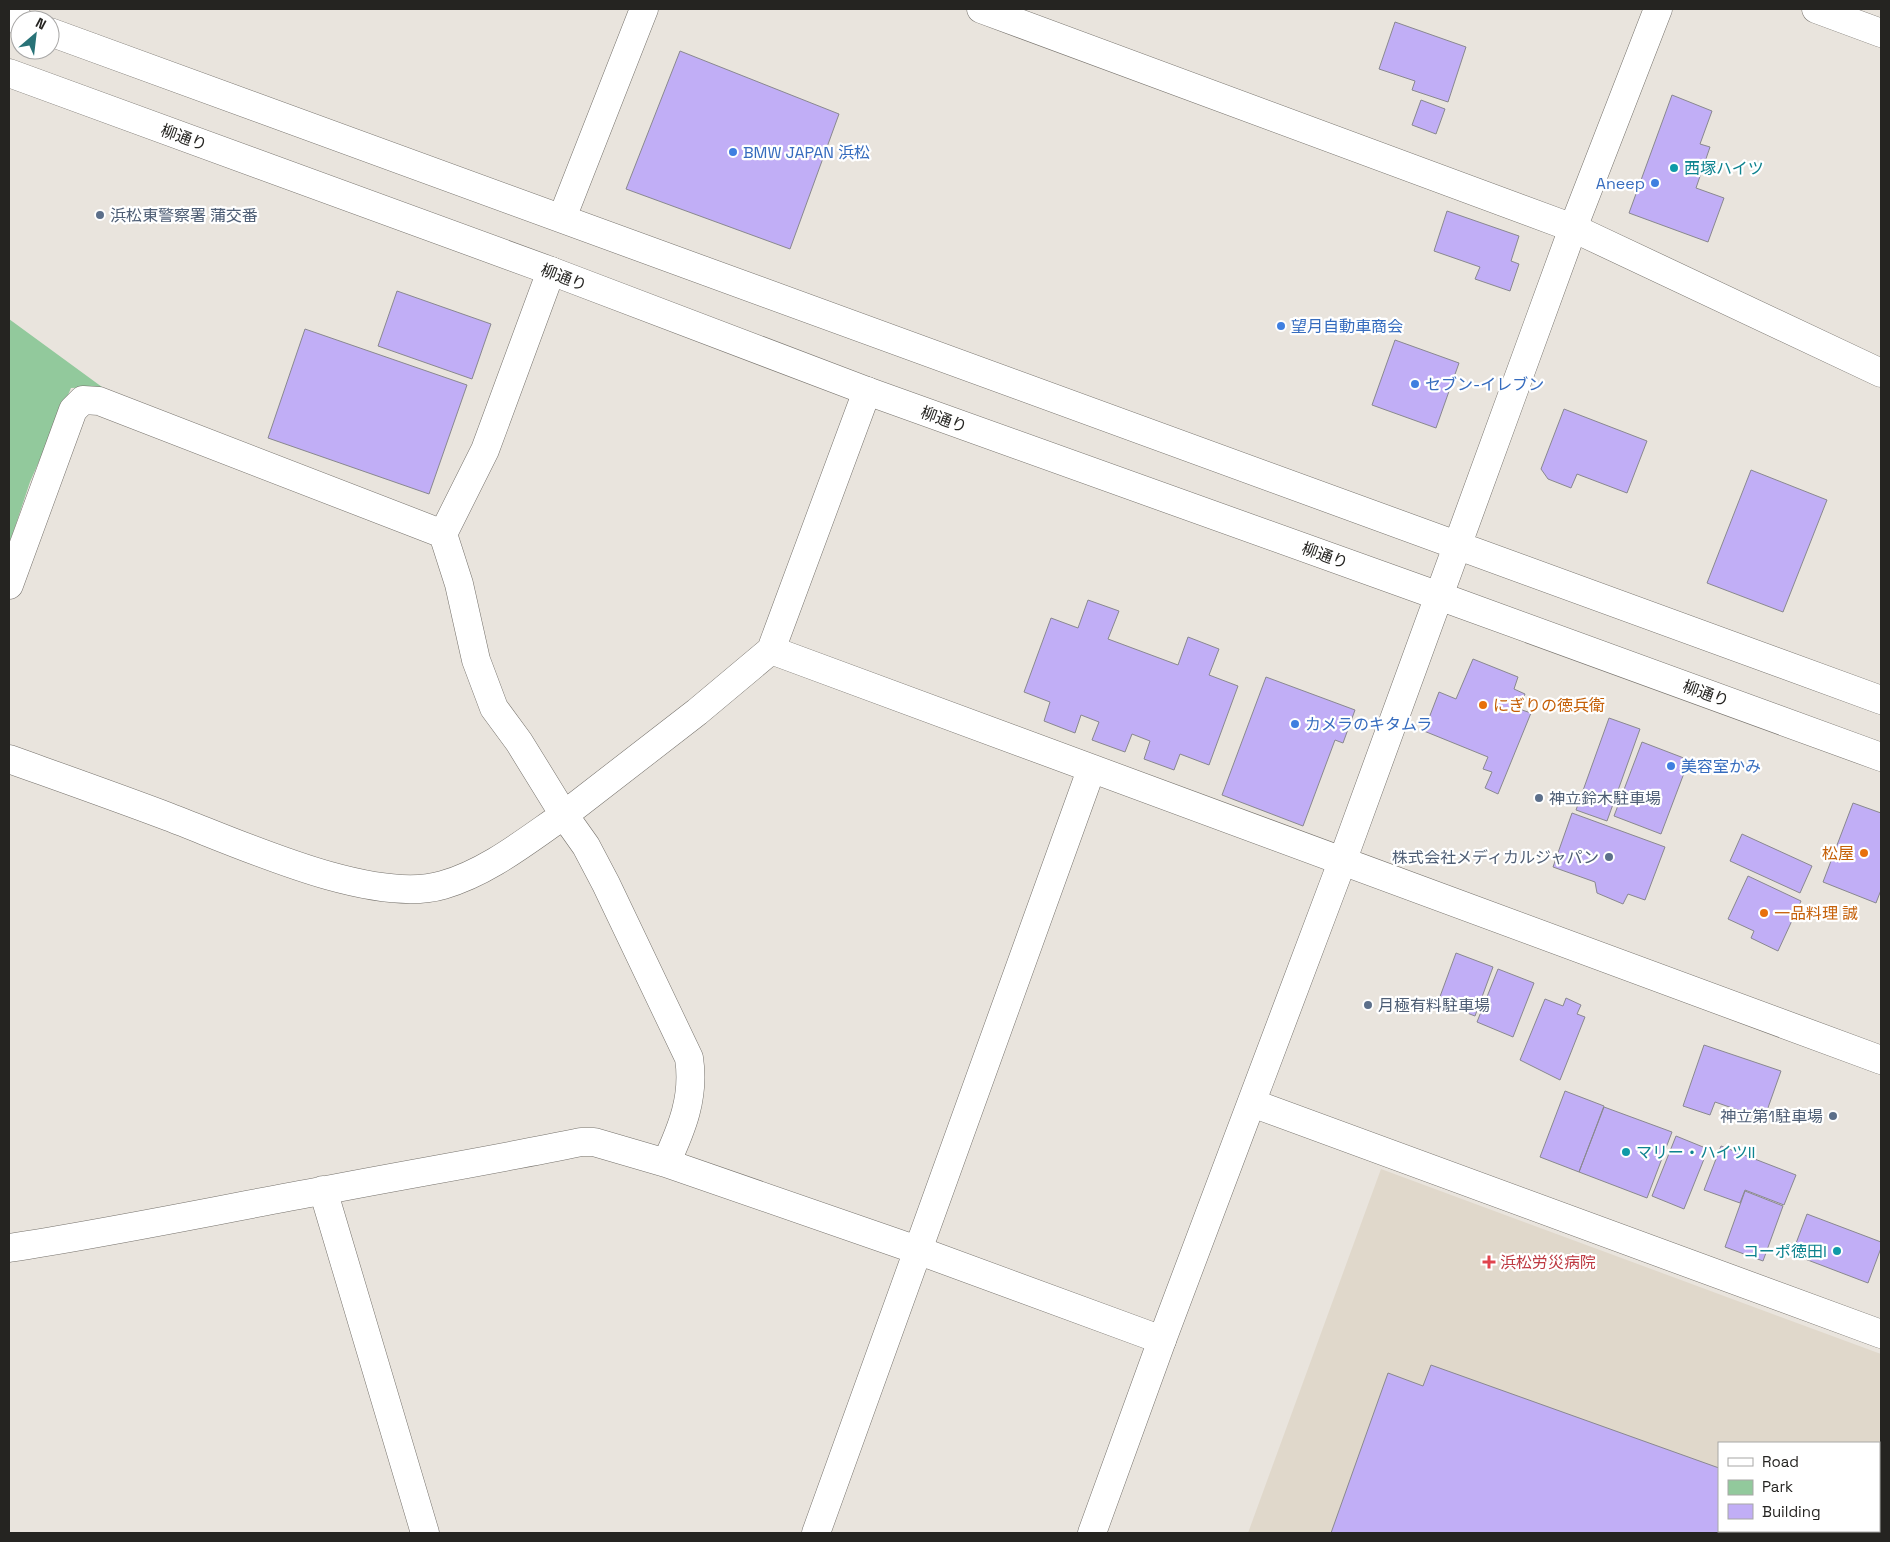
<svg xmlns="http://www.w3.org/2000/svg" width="1890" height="1542" viewBox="0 0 1890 1542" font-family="'Space Grotesk','Noto Sans JP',sans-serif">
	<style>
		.built { fill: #e0d8cb; fill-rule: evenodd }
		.green { fill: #92c99c }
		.building { fill: #c1aef6; stroke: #89888f }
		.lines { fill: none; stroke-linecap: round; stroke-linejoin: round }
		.minor-casing { stroke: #76726c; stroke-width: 29 }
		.tertiary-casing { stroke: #76726c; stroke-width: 29 }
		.minor { stroke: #fff; stroke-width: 28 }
		.tertiary { stroke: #fff; stroke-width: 28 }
		.shop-dot { fill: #3f7fe0; stroke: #fff; stroke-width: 2 }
		.culture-dot { fill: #0f9aa8; stroke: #fff; stroke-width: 2 }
		.service-dot { fill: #5c6f8a; stroke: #fff; stroke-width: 2 }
		.food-dot { fill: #e8710a; stroke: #fff; stroke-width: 2 }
		.health-dot { fill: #e0444e; stroke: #fff; stroke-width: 2 }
		.labels { text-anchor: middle; stroke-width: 4.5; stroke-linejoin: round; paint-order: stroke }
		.street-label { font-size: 16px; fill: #252421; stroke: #fff }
		.shop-label { font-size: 16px; fill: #366cbe; stroke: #fff; text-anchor: start }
		.culture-label { font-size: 16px; fill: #0d838f; stroke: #fff; text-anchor: start }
		.service-label { font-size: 16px; fill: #4e5e75; stroke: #fff; text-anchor: start }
		.food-label { font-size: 16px; fill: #c56008; stroke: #fff; text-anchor: start }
		.health-label { font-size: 16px; fill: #be3a42; stroke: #fff; text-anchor: start }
	</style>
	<rect width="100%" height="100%" fill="#e9e4dd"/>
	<path class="built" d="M1381,1169L1881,1354V1533H1248ZM1719,1443H1879V1531H1719Z"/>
	<path class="green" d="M9,319L102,387L71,388L30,482L9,545Z"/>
	<path class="building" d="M1395,22L1466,47L1448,102L1412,90L1415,81L1379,69Z
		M680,51L839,114L790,249L626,189Z
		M1672,95L1712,111L1700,144L1710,147L1696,188L1724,198L1708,242L1629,213Z
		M1421,100L1445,109L1436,134L1412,125Z
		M1447,211L1519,236L1511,261L1519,264L1510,291L1475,279L1480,267L1434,251Z
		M397,291L491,324L472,379L378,346Z
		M305,329L467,385L429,494L268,438Z
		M1395,340L1459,363L1436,428L1372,405Z
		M1564,409L1647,441L1627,493L1577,474L1571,488L1548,479L1541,469Z
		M1751,470L1827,500L1783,612L1707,583Z
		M1088,600L1119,611L1108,639L1178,665L1188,637L1219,649L1209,675L1238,686L1209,765L1180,754L1174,770L1144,759L1150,741L1132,734L1125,752L1092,740L1099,722L1081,715L1075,733L1044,721L1050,702L1024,692L1051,618L1078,628Z
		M1473,659L1518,677L1514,689L1525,694L1519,709L1531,713L1498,794L1485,788L1492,772L1483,769L1488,757L1424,731L1439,692L1456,699Z
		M1266,677L1355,710L1343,743L1335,740L1303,826L1222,795Z
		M1609,718L1640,729L1607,821L1576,810Z
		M1642,742L1689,760L1661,834L1614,816Z
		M1853,803L1881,813V890L1876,903L1823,882Z
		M1572,813L1665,847L1645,900L1628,894L1623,904L1597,893L1595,882L1553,867Z
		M1742,834L1812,866L1800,893L1730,861Z
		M1748,876L1801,901L1778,951L1751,938L1754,931L1728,919Z
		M1456,953L1493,967L1475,1016L1438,1002Z
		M1498,969L1534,983L1513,1037L1477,1022Z
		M1566,998L1581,1005L1577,1014L1585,1017L1560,1080L1520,1060L1545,999L1563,1006Z
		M1704,1045L1781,1071L1764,1119L1715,1102L1710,1115L1683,1106Z
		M1565,1091L1604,1106L1579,1172L1540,1157Z
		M1604,1107L1672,1132L1647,1198L1579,1172Z
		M1676,1136L1708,1149L1684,1209L1652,1196Z
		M1721,1146L1796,1175L1784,1205L1745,1190L1740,1203L1704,1190Z
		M1745,1191L1783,1206L1763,1261L1725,1247Z
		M1807,1214L1881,1242V1248L1868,1283L1792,1254Z
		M1431,1365L1719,1468V1531H1829L1836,1533H1331L1388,1373L1423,1386Z"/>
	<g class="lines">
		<defs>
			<path id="minor" d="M981,9L1573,228L1881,373
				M1816,9L1881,33
				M562,218L644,9
				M551,271L485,450L443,534L459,584L476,660L494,708L519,742L564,815L697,712L771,650L867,391
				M9,585L73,410L83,400L99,401L443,534
				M771,650L1881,1060
				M9,759C62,778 116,797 169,817C238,843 372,906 443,885C488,872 526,841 564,815L586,846L606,884L689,1058C695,1097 682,1128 666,1163
				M1252,1103L1881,1334
				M323,1190L425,1533
				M9,1248C113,1232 217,1210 321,1191C408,1174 494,1160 581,1142H594L666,1163L917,1250L1162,1340
				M816,1533L1091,770"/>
			<path id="tertiary" d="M9,17L20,21
				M50,32L1881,700
				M9,73L551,271L867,391L1439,596L1881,757
				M1092,1533L1162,1340L1342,862L1573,228L1658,9"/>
		</defs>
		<use href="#minor" class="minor-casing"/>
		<use href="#tertiary" class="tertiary-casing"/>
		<use href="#minor" class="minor"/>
		<use href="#tertiary" class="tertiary"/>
	</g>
	<g class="shop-dot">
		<circle cx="733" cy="152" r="5"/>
		<circle cx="1655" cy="183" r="5"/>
		<circle cx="1281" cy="326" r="5"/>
		<circle cx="1415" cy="384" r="5"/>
		<circle cx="1295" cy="724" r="5"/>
		<circle cx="1671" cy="766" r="5"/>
	</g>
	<g class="culture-dot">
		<circle cx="1674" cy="168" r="5"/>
		<circle cx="1626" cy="1152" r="5"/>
		<circle cx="1837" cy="1251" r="5"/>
	</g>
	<g class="service-dot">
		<circle cx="100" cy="215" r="5"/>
		<circle cx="1539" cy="798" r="5"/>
		<circle cx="1609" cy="857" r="5"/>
		<circle cx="1368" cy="1005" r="5"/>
		<circle cx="1833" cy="1116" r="5"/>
	</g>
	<g class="food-dot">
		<circle cx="1483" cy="705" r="5"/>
		<circle cx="1864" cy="853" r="5"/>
		<circle cx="1764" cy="913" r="5"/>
	</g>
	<path class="health-dot" d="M1486.5 1254.5h5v5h5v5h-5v5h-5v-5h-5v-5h5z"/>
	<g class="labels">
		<g class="street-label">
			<text transform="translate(184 137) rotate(20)" y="6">柳通り</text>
			<text transform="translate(564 277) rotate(21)" y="6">柳通り</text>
			<text transform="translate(944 419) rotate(20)" y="6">柳通り</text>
			<text transform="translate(1325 555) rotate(20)" y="6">柳通り</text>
			<text transform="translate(1706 693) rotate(20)" y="6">柳通り</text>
		</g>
		<g class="shop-label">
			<text x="743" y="158">BMW JAPAN 浜松</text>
			<text x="1645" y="189" text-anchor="end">Aneep</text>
			<text x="1291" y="332">望月自動車商会</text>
			<text x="1425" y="390">セブン-イレブン</text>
			<text x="1305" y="730">カメラのキタムラ</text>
			<text x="1681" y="772">美容室かみ</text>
		</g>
		<g class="culture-label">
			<text x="1684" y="174">西塚ハイツ</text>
			<text x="1636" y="1158">マリー・ハイツII</text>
			<text x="1827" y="1257" text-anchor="end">コーポ徳田I</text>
		</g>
		<g class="service-label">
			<text x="110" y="221">浜松東警察署 蒲交番</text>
			<text x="1549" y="804">神立鈴木駐車場</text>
			<text x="1599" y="863" text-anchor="end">株式会社メディカルジャパン</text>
			<text x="1378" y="1011">月極有料駐車場</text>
			<text x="1823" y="1122" text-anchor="end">神立第1駐車場</text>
		</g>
		<g class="food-label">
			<text x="1493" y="711">にぎりの徳兵衛</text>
			<text x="1854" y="859" text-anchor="end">松屋</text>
			<text x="1774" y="919">一品料理 誠</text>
		</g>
		<g class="health-label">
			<text x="1500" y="1268">浜松労災病院</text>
		</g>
	</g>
	<rect width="1890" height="1542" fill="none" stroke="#252421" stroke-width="20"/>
	<rect x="1718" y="1442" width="162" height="90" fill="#ffffff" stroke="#a8a7a6"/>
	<rect x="1728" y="1458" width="25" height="8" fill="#ffffff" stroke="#a8a7a6"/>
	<text x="1762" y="1467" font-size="15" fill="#252421">Road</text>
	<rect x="1728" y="1480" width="25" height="15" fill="#92c99c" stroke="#a8a7a6"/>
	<text x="1762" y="1492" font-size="15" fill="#252421">Park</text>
	<rect x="1728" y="1504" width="25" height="15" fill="#c1aef6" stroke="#a8a7a6"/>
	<text x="1762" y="1517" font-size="15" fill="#252421">Building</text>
	<g transform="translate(35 35) rotate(28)"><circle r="24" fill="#ffffff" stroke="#a8a7a6"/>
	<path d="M0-4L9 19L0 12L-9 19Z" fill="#287277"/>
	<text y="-8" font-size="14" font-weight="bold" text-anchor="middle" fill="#252421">N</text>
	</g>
</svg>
